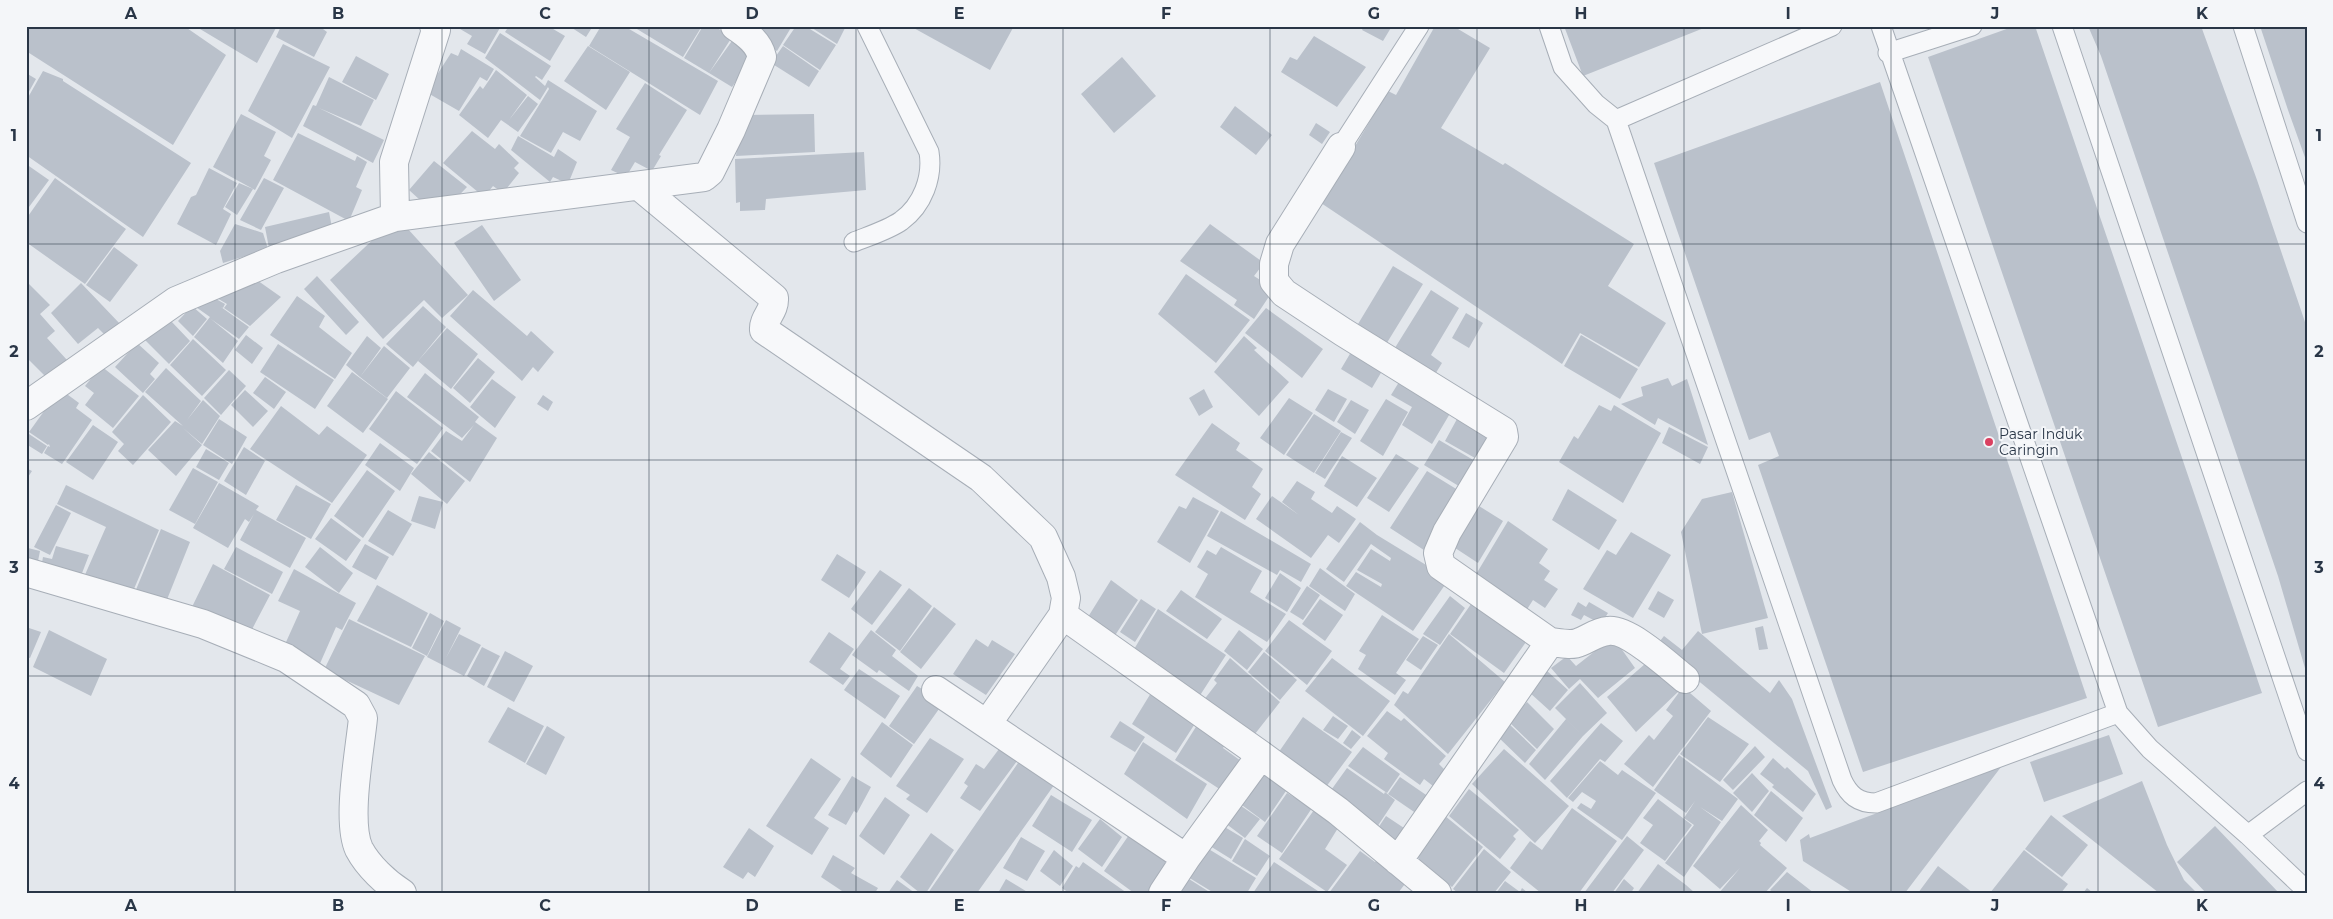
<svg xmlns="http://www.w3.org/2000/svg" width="2333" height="919" viewBox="0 0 2333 919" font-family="Montserrat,sans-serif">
<rect width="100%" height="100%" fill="#e3e7ec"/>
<path fill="#bac1cb" d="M26 26H184L226 55 173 145 26 51Z
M195 26H277L257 63Z
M281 26H319L327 32 314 57 276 37Z
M455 26H501L485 54 467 44 472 36Z
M509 26H548L565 36 550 61 505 32Z
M569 26H593L586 37Z
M601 26H624L718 81 700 115 589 46Z
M632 26H702L683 57Z
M703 26H714L732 37 709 73 684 58Z
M762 26H792L777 51 755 38Z
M796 26H805L836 45 820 70 783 45Z
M809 26H846L837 44Z
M910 26H1014L990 70Z
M1364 26H1392L1383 41 1362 30Z
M1435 26H1453L1490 48 1441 128 1503 165 1505 163 1634 244 1608 286 1666 323 1639 367 1580 333 1562 364 1321 203 1388 91 1396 95Z
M1564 26H1709L1583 76Z
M2015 26H2035L2262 693 2158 727 1928 57Z
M2088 26H2201L2257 180 2307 328V675L2278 576 2101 56Z
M2260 26H2307V163L2288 110Z
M500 33 551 66 542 80 536 76 535 77 545 86 548 80 597 111 580 141 563 132 551 153 520 136 549 89 548 87 540 100 485 58Z
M1314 36 1366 67 1337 107 1281 72 1290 57 1297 60Z
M734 38 755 54 732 87 709 73Z
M283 44 330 67 292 138 248 111Z
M588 46 630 72 606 110 564 81Z
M783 46 819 71 809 87 771 63Z
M461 49 494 69 487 81 480 77 459 111 426 92 451 53 458 56Z
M356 56 389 74 376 100 342 82Z
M1122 57 1156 96 1114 133 1081 94Z
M496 70 527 95 509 120 528 96 538 104 518 132 501 120 488 138 459 115 480 86 483 89Z
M43 71 63 79V81L191 163 143 237 26 155V101Z
M26 73 36 79 26 97Z
M329 77 374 100 361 126 319 108 384 140 373 163 303 126 313 105 316 106Z
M1880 82 2087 698 1863 772 1758 465 1779 456 1770 432 1749 440 1654 163Z
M645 83 687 110 659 155 661 156 652 171 635 162 626 177 611 170 630 137 616 129Z
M1235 106 1272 135 1256 155 1220 127Z
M241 114 276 132 264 156 271 160 255 190 213 167Z
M814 114 815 152 736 156 741 115Z
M1316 123 1330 132 1322 144 1309 135Z
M472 131 495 149 499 144 519 163 514 168 519 173 503 193 493 186 484 197 443 163Z
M298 133 355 161 357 156 367 162 356 187 362 190 349 221 273 180Z
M518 136 554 157 558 149 577 162 568 184 553 177 550 182 511 150Z
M864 152 866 190 766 199 765 210 740 211V202L736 203 735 159Z
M434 161 467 187 446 209 431 210 409 190Z
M26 164 49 180 26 211Z
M209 168 237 183 223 209 231 214 216 245 177 224 191 197 196 195Z
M55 178 126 229 85 284 26 242V219Z
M264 178 284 188 261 230 240 220Z
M239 183 253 189 237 215 225 207Z
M329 212 333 233 269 248 265 227Z
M397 217 468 295 442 318 424 300 383 339 330 280Z
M235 224 263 233 268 249 223 263 220 251Z
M1210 224 1264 263 1254 276 1274 289 1254 319 1234 305 1237 300 1180 261Z
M482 225 521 280 494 301 454 243Z
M114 247 138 265 110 302 86 285Z
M1393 266 1423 284 1385 346 1355 329Z
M1186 274 1250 320 1216 363 1158 314Z
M251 276 281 297 250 326 224 308 227 304 210 294Z
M317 276 359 322 346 335 304 289Z
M81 283 121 325 108 338 98 328 78 344 51 313Z
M29 284 50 305 40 314 55 331 47 338 67 360 45 376 26 357V287Z
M473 290 527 336 531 331 554 352 538 372 533 367 522 381 450 316Z
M1431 290 1459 308 1431 355 1442 363 1434 376 1393 351Z
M209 295 225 304 223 308 221 307 249 327 239 339 211 319 238 341 223 363 194 337 210 317 193 305Z
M297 296 325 316 319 327 352 353 335 379 270 335Z
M192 306 207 319 193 336 178 321Z
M423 306 446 327 413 367 386 344Z
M1266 308 1323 349 1302 378 1245 333Z
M1466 313 1483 323 1469 348 1452 338Z
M171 321 190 341 169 364 144 339Z
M447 328 478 354 451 389 418 361Z
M246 335 263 348 252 364 235 350Z
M1581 335 1638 369 1620 399 1564 366Z
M367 336 381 348 360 377 346 365Z
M1244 336 1257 348 1254 350 1289 382 1259 416 1214 372Z
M193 339 226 370 202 396 170 365Z
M137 343 159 363 150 374 155 379 143 393 115 367Z
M278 344 334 380 315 409 260 372Z
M384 346 410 368 387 398 360 377Z
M1354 347 1385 366 1372 388 1341 369Z
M478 358 495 372 470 403 453 388Z
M101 366 139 396 113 428 85 405 94 393 85 386Z
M166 368 201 401 187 420 203 400 220 416 202 444 183 428 202 445 176 476 148 450 175 421 183 426 145 392Z
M229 370 246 386 221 415 204 398Z
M352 372 388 399 363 433 327 406Z
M425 373 479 417 475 422 497 438 470 482 431 451 446 431 462 441 474 425 462 438 407 397Z
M1404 374 1455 405 1432 444 1402 425 1412 407 1391 395Z
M265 377 286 392 274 409 253 393Z
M1668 378 1672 386 1687 379 1708 445 1658 418 1655 425 1621 404 1643 396 1641 387Z
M492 379 516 397 495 428 470 407Z
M60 389 79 403 76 408 92 420 62 464 44 453 48 446 50 447 49 444 48 445 29 432Z
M1204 389 1213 407 1199 416 1189 398Z
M1328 389 1347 399 1334 422 1315 410Z
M245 390 268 411 253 427 231 405Z
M396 391 443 428 417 464 369 429Z
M143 395 171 422 133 465 118 451 124 444 112 432Z
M543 395 553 402 548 411 537 404Z
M1289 398 1313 413 1284 455 1260 438Z
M1386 399 1408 412 1383 456 1360 441Z
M1351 400 1369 410 1355 434 1337 422Z
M1599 405 1611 411 1614 405 1661 433 1623 503 1559 462 1574 436 1578 439Z
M281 406 319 435 327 426 367 455 332 503 250 449Z
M1463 408 1499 431 1482 462 1445 441Z
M1314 414 1341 431 1314 473 1286 455Z
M219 419 247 437 232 464 203 445Z
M1212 423 1240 443 1236 450 1263 469 1252 487 1261 494 1245 520 1175 475Z
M93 425 118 442 93 480 66 462Z
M1669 427 1708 447 1700 464 1662 443Z
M26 432 47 446 42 454 26 444Z
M1341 432 1352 438 1325 479 1315 473Z
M1439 440 1482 465 1467 491 1424 465Z
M380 443 414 468 400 491 365 465Z
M244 447 265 461 246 495 224 481Z
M206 449 229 463 219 480 196 467Z
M429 452 465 481 447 504 411 474Z
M1396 454 1419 468 1389 512 1367 498Z
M1342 456 1377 478 1357 507 1324 486Z
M26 468 32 471 26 480Z
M193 468 218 482 195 524 169 510Z
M367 470 395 491 363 538 334 516Z
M1427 471 1466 495 1430 554 1390 528Z
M1297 481 1315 492 1311 499 1332 513 1337 506 1356 519 1339 543 1328 535 1311 558 1256 519 1272 496 1299 515 1282 502Z
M219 483 259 506 256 510 306 538 290 568 240 540 254 514 249 522 245 519 228 548 193 528Z
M66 485 159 530 131 596 84 577 106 527 57 504Z
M296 485 331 504 311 539 276 520Z
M1568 489 1617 520 1599 550 1552 520Z
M1732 492 1768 618 1702 634 1681 532 1702 499Z
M419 496 443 502 435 529 411 521Z
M1193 497 1219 511 1190 563 1157 542 1179 506 1186 509Z
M1471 501 1503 521 1478 563 1446 542Z
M56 505 71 513 50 555 34 547Z
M388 510 412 524 393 556 368 541Z
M1221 511 1311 564 1301 582 1280 570 1277 575 1207 536Z
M331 518 361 540 346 561 315 539Z
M1508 521 1548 549 1539 563 1550 571 1544 580 1558 589 1545 608 1533 600 1522 617 1472 581Z
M1360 522 1377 535 1449 579 1413 631 1346 586 1356 572 1381 587 1382 584 1357 570 1371 549 1390 561 1391 558 1371 544 1344 582 1326 569Z
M161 529 190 542 164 607 133 597Z
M1631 532 1671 555 1633 618 1583 589 1607 550 1616 555Z
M365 544 389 557 376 580 352 567Z
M56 546 89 555 79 581 41 568 43 557 52 559Z
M236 547 283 572 272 594 224 569Z
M320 547 353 573 339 593 305 567Z
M1221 547 1262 571 1250 592 1286 614 1267 642 1195 597 1208 574 1197 567 1207 550 1216 555Z
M28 548 40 551 36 571 26 568Z
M837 554 866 572 849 598 821 580Z
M213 564 270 595 248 637 191 609Z
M1320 568 1355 594 1345 611 1309 586Z
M294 569 356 603 342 630 336 627 318 668 282 651 300 611 278 601Z
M880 570 902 585 872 625 851 609Z
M1280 573 1301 588 1287 612 1265 598Z
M1111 580 1138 600 1114 637 1088 617Z
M377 585 428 613 411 647 357 621Z
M1307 586 1320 595 1303 620 1290 612Z
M909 588 932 606 900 651 875 632Z
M1181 590 1222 619 1207 639 1166 611Z
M1658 591 1674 600 1664 618 1648 609Z
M1450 596 1465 608 1440 645 1423 634Z
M1476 597 1531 635 1504 673 1450 634Z
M1141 599 1156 609 1135 642 1120 632Z
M1320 599 1343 615 1325 641 1302 624Z
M1578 602 1586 607 1589 602 1608 613 1601 624 1584 615 1581 620 1571 615Z
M934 607 956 624 921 669 900 652Z
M1158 609 1226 655 1197 700 1158 666 1157 662 1154 668 1133 651Z
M430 613 444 621 427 656 412 648Z
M1382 615 1419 639 1396 673 1406 680 1395 695 1358 669 1366 655 1359 651Z
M349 619 425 656 399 705 324 670Z
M446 620 461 628 446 658 459 634 481 645 464 676 427 657Z
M1289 620 1332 651 1307 685 1265 651Z
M1763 626 1768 649 1759 650 1755 628Z
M26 627 41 632 30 658 26 657Z
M49 630 107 659 91 696 33 667Z
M871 630 896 650 892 656 918 676 909 691 879 670 877 673 852 655Z
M1239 630 1263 649 1247 670 1224 651Z
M1698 631 1770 693 1779 680 1792 699 1832 807 1826 810 1808 771 1656 646 1664 636 1682 650Z
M829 632 854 649 840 669 850 676 843 685 809 662Z
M1449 634 1505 682 1448 754 1394 705 1403 691 1408 694Z
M1423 636 1438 645 1421 670 1406 660Z
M1613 637 1635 668 1598 698 1580 679 1569 689 1551 668 1567 656 1576 666Z
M976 639 988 647 992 640 1015 654 986 695 953 674Z
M482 647 500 656 484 686 467 676Z
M505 651 533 666 514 702 487 687Z
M1264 652 1297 680 1280 700 1248 672Z
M1653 657 1680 690 1636 732 1607 697Z
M1230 658 1280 702 1251 739 1203 701 1217 683 1214 680Z
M1332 658 1390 701 1363 736 1305 691Z
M859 669 900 696 885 719 844 690Z
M1546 670 1568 690 1550 711 1529 692Z
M1580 683 1607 713 1583 736 1545 780 1529 764 1566 719 1579 732 1555 708Z
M917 686 944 702 914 744 889 726Z
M1683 687 1711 711 1653 787 1624 764 1649 735 1654 740 1673 716 1666 710Z
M1154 688 1196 722 1176 753 1132 724Z
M1527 702 1554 729 1537 749 1508 721Z
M508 707 544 726 525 763 488 742Z
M1387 711 1401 721 1404 718 1446 756 1439 764 1446 771 1433 786 1424 779 1420 785 1384 759 1388 753 1367 736Z
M1333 716 1348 726 1338 739 1323 730Z
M1303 717 1352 752 1323 791 1274 759Z
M1708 717 1749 744 1720 782 1680 754Z
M1120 721 1145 737 1135 752 1110 737Z
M882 722 913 745 891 778 860 754Z
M1199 722 1227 742 1223 748 1241 761 1221 790 1175 760Z
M1507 722 1536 750 1525 763 1496 735Z
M1601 723 1623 741 1605 762 1600 759 1567 798 1550 781Z
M547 726 565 737 546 775 526 764Z
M1352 730 1361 737 1351 749 1343 743Z
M2109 735 2123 774 2044 802 2030 762Z
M930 738 964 759 927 813 906 799 910 795 896 786Z
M1143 742 1207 784 1187 819 1124 774Z
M1755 746 1765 757 1733 790 1723 780Z
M1363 747 1400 774 1387 793 1348 766Z
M999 749 1017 761 980 811 960 798 968 786 964 783 976 764 984 769Z
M1504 749 1569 806 1535 843 1472 784Z
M1679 755 1738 799 1722 821 1700 807 1721 822 1684 877 1665 863 1694 825 1684 818 1695 801 1686 813 1654 790Z
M811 758 841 779 814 818 829 828 812 855 766 826Z
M1773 758 1785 769 1787 767 1816 794 1803 812 1772 787 1774 785 1760 774Z
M1020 760 1057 781 977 893H928Z
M1600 761 1618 775 1622 770 1656 793 1622 840 1577 808 1581 803 1591 809 1596 801 1582 792 1573 802 1568 798Z
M1262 764 1290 785 1265 822 1235 800Z
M2001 767 1905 893H1853L1803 861 1800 840 1809 834 1810 838Z
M1347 768 1384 794 1385 792 1395 800 1377 827 1329 793Z
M1752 773 1769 791 1752 812 1733 793Z
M852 776 871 787 857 813 854 811 846 825 828 815Z
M1400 777 1432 799 1420 816 1388 794Z
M2142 781 2167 845 2184 880 2197 893H2159L2062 816Z
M1469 789 1519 830 1513 836 1516 839 1500 859 1449 816Z
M1771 791 1803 818 1786 842 1754 815Z
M1302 792 1316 802 1282 853 1257 836 1287 793 1297 799Z
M1051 795 1092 820 1072 852 1032 826Z
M885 797 910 815 884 855 859 836Z
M1658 799 1692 825 1665 861 1640 843 1653 825 1643 818Z
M1234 801 1260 819 1245 838 1221 820Z
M1741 805 1768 830 1759 841 1761 843 1760 845 1787 868 1765 893H1719L1740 868 1720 889 1693 866Z
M1572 808 1617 841 1579 893H1541L1510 868 1530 841 1542 850Z
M1314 810 1338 828 1325 849 1347 865 1327 892 1279 859Z
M1439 811 1483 847 1452 887 1413 854Z
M2051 815 2088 845 2062 877 2025 849Z
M1386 816 1407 830 1399 842 1378 828Z
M1100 819 1122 837 1102 867 1078 849Z
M1223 826 1243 838 1231 859 1210 846Z
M2215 826 2279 893H2206L2177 862Z
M749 828 774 846 755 877 748 872 743 879 723 867Z
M931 833 954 850 926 893H920L900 877Z
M1129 835 1176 866 1159 893H1134L1104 871Z
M1627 836 1644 850 1612 893H1584Z
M1021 837 1045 851 1027 881 1003 868Z
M1245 839 1270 856 1257 876 1232 861Z
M1207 848 1256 878 1247 893H1214L1188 877Z
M1484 849 1511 872 1494 893H1458L1453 889Z
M1054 850 1073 866 1060 886 1040 871Z
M2024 850 2068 884 2061 893H1990Z
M1360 851 1375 862 1379 858 1408 880 1398 893H1329Z
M833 855 855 868 851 873 878 888 875 893H845L821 877Z
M1083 862 1127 893H1069L1062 888 1076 866 1079 868Z
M1274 862 1321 893H1253Z
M1658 864 1686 885 1695 893H1637Z
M1938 866 1973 893H1918Z
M1787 872 1814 893H1774L1770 890Z
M1006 879 1029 893H998Z
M1189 879 1211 893H1180Z
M1624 879 1634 888 1631 893H1614Z
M897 880 915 893H888Z
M1505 881 1520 892 1522 888 1528 893H1496Z
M2087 888 2093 893H2083Z"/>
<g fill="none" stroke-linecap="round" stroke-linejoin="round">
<defs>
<path id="lane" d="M1549 26 1563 67 1596 104 1616 120 1842 780C1849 795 1858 803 1876 803L2118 713
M1881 26 2118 713 2150 749 2248 835 2307 891
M2062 26 2307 751
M2243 26 2307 223
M1888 53 1972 26
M1616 120 1832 26
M1341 147 1419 26
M854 242C869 236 888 230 901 221 923 205 933 177 929 152L867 26
M2248 835 2307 791"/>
<path id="street" d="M1341 147 1280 244 1274 264V281L1284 293 1343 332 1503 431 1504 437 1447 532 1438 553 1441 566 1550 642 1398 861
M639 186 774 298C775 311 763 318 764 330L981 478 1043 537 1061 577 1066 598 1063 615 987 724
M395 217 394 162 436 30 434 26
M26 406 176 301 276 259 395 217 704 177 710 172 731 130 762 57C759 43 747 34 735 26
M26 572 203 624 286 658 356 705 363 718C360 750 346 821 359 849 368 866 386 883 402 893
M1063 615 1261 755
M1550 642C1559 643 1572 646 1580 642 1590 638 1597 632 1608 631 1628 628 1670 667 1685 679
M936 690 1186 858
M1163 893 1186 858 1261 755 1338 811 1437 893"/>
</defs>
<use href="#lane" stroke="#a7aeb7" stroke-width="21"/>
<use href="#street" stroke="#a7aeb7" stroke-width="30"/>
<use href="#lane" stroke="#f7f8fa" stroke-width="19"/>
<use href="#street" stroke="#f7f8fa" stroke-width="28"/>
</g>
<path fill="none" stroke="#293647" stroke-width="1" stroke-opacity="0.55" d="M235 26V893M442 26V893M649 26V893M856 26V893M1063 26V893M1270 26V893M1477 26V893M1684 26V893M1891 26V893M2098 26V893M26 244H2307M26 460H2307M26 676H2307"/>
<circle fill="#da4060" stroke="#f4f6f9" stroke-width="2" cx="1989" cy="442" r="5"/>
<g text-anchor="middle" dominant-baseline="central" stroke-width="4" stroke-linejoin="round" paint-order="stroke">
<g font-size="14" fill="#293647" stroke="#f4f6f9" text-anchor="start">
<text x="1999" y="434">Pasar Induk<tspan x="1999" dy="16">Caringin</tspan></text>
</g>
</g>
<rect width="2333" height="919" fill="none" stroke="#f4f6f9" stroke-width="55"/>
<rect x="28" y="28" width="2278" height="864" fill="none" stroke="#293647" stroke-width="2"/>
<g font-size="16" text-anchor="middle" font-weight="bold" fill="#293647">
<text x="131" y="19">A</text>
<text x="338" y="19">B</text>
<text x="545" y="19">C</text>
<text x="752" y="19">D</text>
<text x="959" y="19">E</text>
<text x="1166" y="19">F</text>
<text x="1374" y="19">G</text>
<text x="1581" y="19">H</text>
<text x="1788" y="19">I</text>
<text x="1995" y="19">J</text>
<text x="2202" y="19">K</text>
<text x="14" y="141">1</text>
<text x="2319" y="141">1</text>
<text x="14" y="357">2</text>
<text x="2319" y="357">2</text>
<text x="14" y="573">3</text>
<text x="2319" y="573">3</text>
<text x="14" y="789">4</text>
<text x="2319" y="789">4</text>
<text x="131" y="911">A</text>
<text x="338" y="911">B</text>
<text x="545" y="911">C</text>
<text x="752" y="911">D</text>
<text x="959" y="911">E</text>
<text x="1166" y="911">F</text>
<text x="1374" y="911">G</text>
<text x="1581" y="911">H</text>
<text x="1788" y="911">I</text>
<text x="1995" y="911">J</text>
<text x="2202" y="911">K</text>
</g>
</svg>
